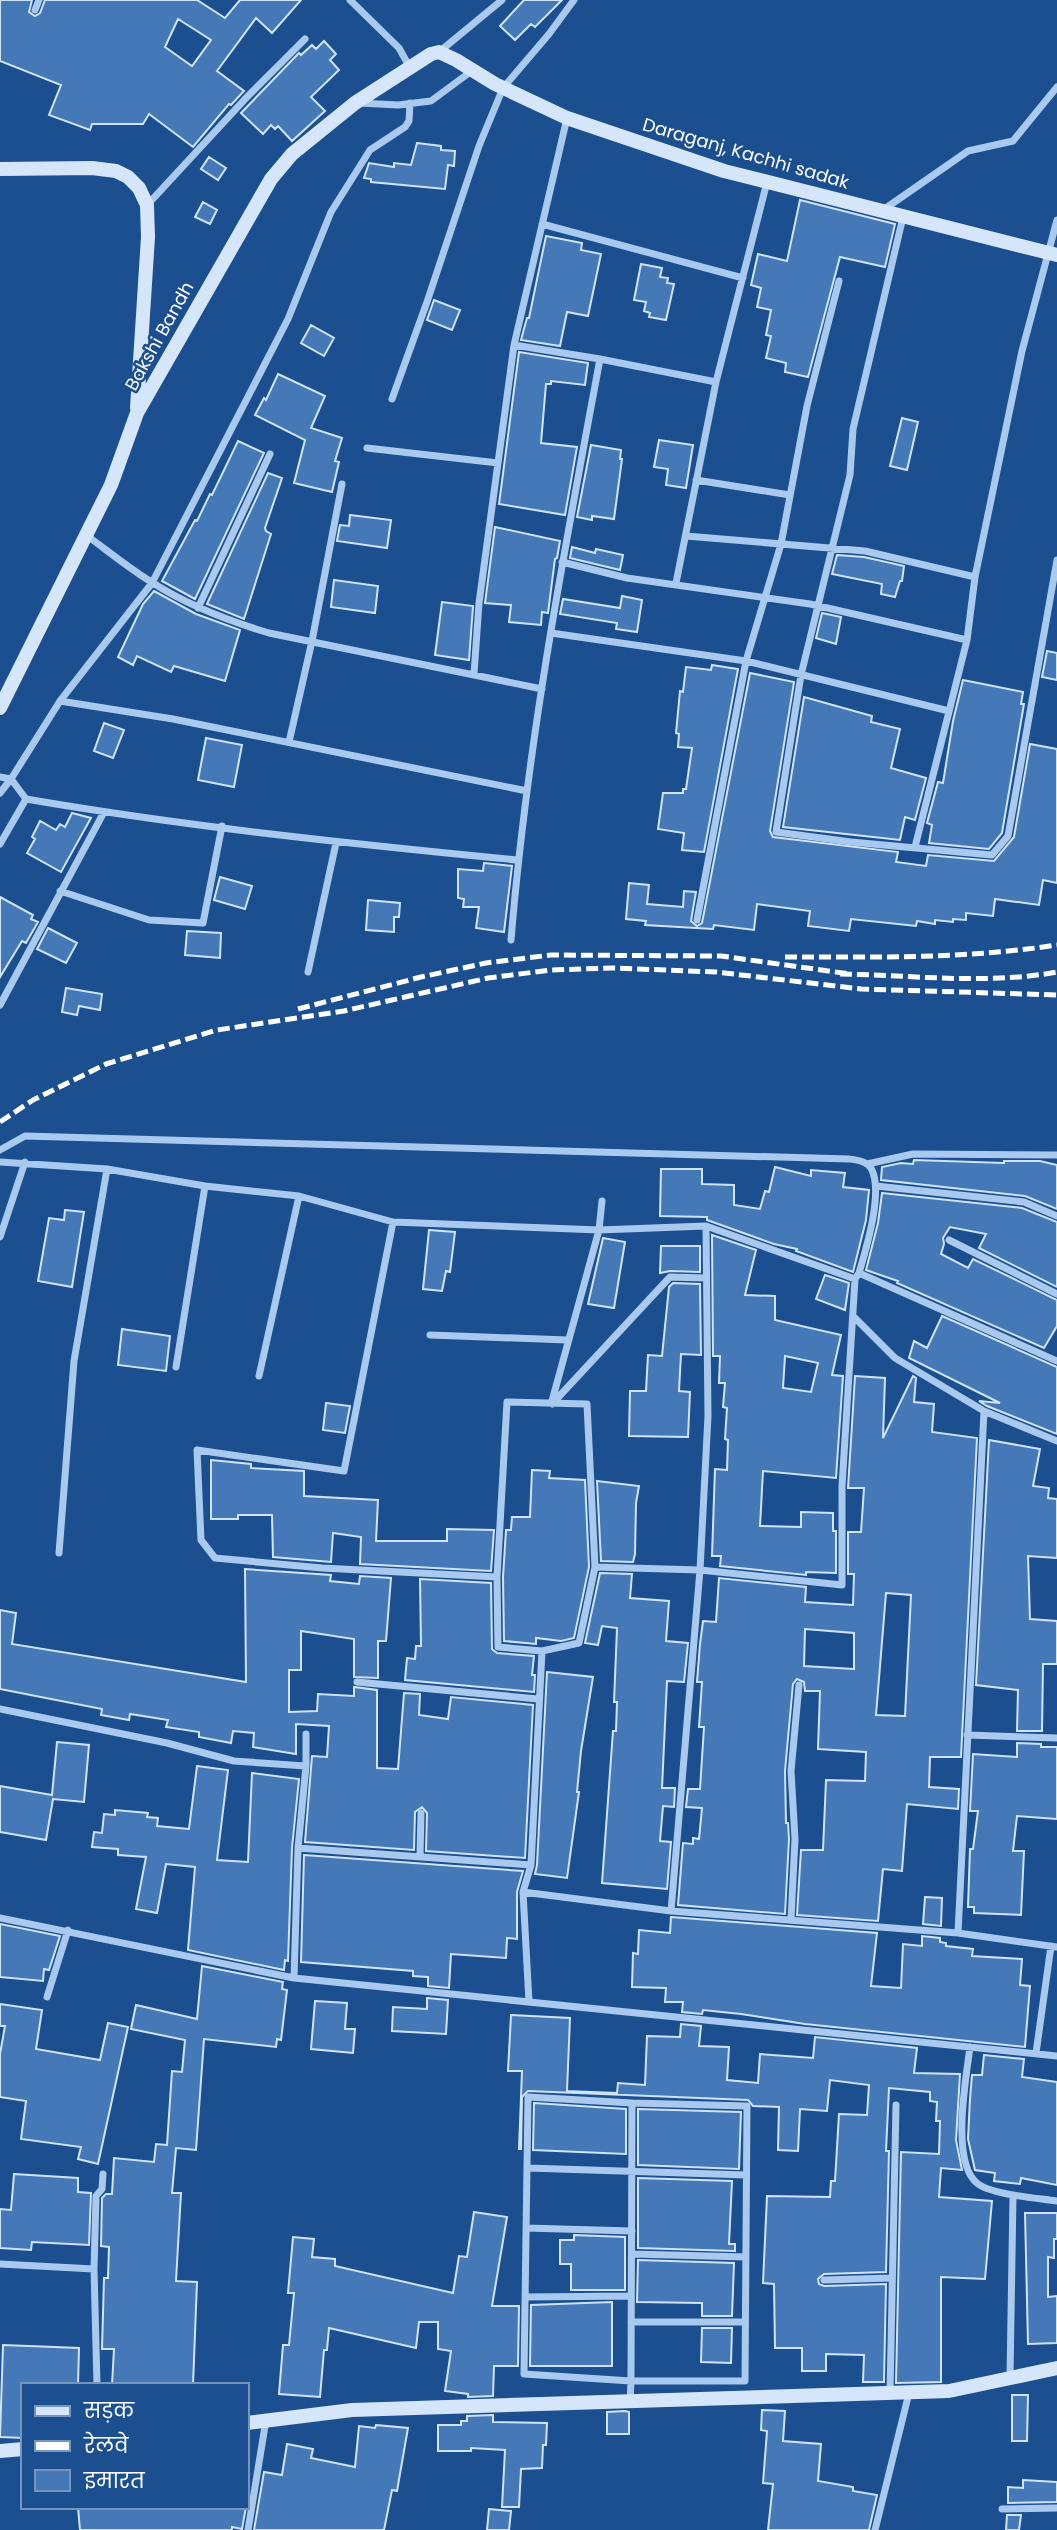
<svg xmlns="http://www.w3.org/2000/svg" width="1057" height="2530" viewBox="0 0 1057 2530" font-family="Poppins,'Noto Sans Devanagari',sans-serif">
<rect width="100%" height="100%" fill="#1b4f8f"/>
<path fill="#4478b7" stroke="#cfe3fa" stroke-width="2" fill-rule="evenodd" d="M0 0H32L29 12 35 16 40 13 45 0H197L225 18 240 0H301L272 33 256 18 217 71 244 91 231 105 229 104 193 147 149 114 143 124H92L90 130 49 115 61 85 0 61ZM178 19 211 40 192 66 165 47Z
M524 0H562L535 27 531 24 515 40 500 26Z
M324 41 336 54 330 60 339 70 311 97 325 111 292 141 278 126 275 129 271 125 263 134 241 113 299 53 301 55 312 45 316 49Z
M417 143 441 146V150L455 151 454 166 448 165 445 189 371 182V179L364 178 369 163 394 167V163L411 165Z
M209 157 226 168 218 180 201 169Z
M800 200 895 224 885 267 840 257 808 377 785 372 786 363 766 358 771 336 766 335 771 310 757 307 761 288 751 285 758 254 787 261Z
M203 202 217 210 210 224 195 217Z
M546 236 582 243 581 250 601 254 588 316 567 312 560 346 521 340 527 318H529Z
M641 264 662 268 660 277 668 278 667 283 674 284 666 320 649 317 650 313 644 311 646 302 634 300Z
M434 300 460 310 452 330 427 320Z
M311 325 334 338 324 356 301 343Z
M519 352 588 363 585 385 551 381V384H546L541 443 577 447 565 515 499 504Z
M278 374 325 396 311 428 342 438 335 461 339 462 332 492 294 483 305 440 255 415 264 398 266 400Z
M902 418 918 422 907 470 890 466Z
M659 440 693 445 686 488 666 485 668 469 654 467Z
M238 441 264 453 195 599 162 581 195 520 197 521 210 494 212 495Z
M591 445 621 450 620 459H622L614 519 592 516V520L577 517Z
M268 473 282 478 265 528 266 531 271 534 244 619 207 604Z
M350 515 391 520 387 548 337 541 340 525 349 526Z
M495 527 560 541 557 558 555 559 548 613 542 612 541 625 509 622 511 605 485 603Z
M572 547 595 553 596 549 623 555 620 570 570 558Z
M837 555 864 557 904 566 902 581H900L895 597 881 594 882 584 832 574Z
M334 580 378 586 375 613 331 607Z
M154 591 196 614 240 630 225 681 174 666 171 672 137 656 133 665 118 657 143 604Z
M622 596 642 600 637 632 616 629 617 623 560 614 563 599 620 608Z
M442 602 473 606 469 660 435 655Z
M822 613 841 617 836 644 816 638Z
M1047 651 1057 653V680L1042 677Z
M712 665 738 669 704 852 682 850 684 833 658 829 663 793H683V789H686L692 748 678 747 679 734 676 733 680 691 683 692 686 667 711 670Z
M750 673 794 682 770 831 773 837 898 852 896 862 926 866 928 855 994 861 1014 837 1030 744 1057 749V883L1043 880 1039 905 995 899 993 916 966 913V920L953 919V922L935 920V924L917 921 916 926 851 919 849 931 808 926 810 911 757 904 754 930 714 925 713 929 645 925 646 921 626 919 629 883 649 885 647 904 683 907 684 891 696 892 691 921 697 926 702 923Z
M963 680 1023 692 1021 704H1024L1002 833 989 849 929 843 932 825 927 823 938 782 943 783 953 721Z
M804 697 872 716 871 722 900 729 891 768 926 778 915 820 905 817 900 840 783 827Z
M104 723 124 730 113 758 94 751Z
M206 738 242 745 234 787 198 780Z
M72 813 91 818 61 872 27 853 35 839 32 837 40 821 56 830 60 824 65 827Z
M484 863 512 866 504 932 476 928 479 907H463L464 899 458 898V869L483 871Z
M220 877 252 886 245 909 214 900Z
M0 897 33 915 31 919 38 922 26 943 22 941 0 977Z
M368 900 400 903 399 917H394V932L366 930Z
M48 928 77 943 66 963 37 949Z
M187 931 221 933 220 958 185 955Z
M66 988 102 994 100 1010 79 1006 77 1015 62 1012Z
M914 1160 1004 1163V1161H1040L1057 1165V1209L1025 1196 881 1180 882 1167 901 1163 913 1164Z
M775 1167 811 1176V1170L845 1173 843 1187 869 1190 866 1220 853 1272 796 1251 797 1249 774 1244 707 1220V1217L660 1216 661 1169H702V1184L734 1185V1205L760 1209 765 1191 769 1192Z
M882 1193 1022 1208 1057 1222V1287L979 1248 986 1234 950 1227 943 1238 944 1244 941 1254 968 1268 973 1259 1057 1300V1326L1044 1348 897 1283 898 1281 866 1270 878 1223Z
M65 1210 84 1212 72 1287 38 1281 49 1218 64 1220Z
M429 1230 455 1232 450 1272 446 1271 442 1291 423 1289Z
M712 1235 756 1250 745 1295 775 1296V1320L841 1335 832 1375 843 1376 836 1478 763 1471 760 1526 801 1527V1512L833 1513V1531H836V1573L806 1572V1575L720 1566 721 1556H712L715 1469 727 1470 728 1440 725 1439 727 1408 723 1407 725 1383H719L720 1356H713ZM785 1356 818 1363 811 1392 783 1388Z
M603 1238 625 1242 614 1308 588 1304Z
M661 1246H700V1272L670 1271 660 1273Z
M825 1275 849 1283 845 1310 816 1299Z
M673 1283 700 1284 701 1355 681 1354 679 1391 690 1392 688 1437 629 1436 630 1391H646L648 1355 662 1356 669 1287Z
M942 1316 1057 1367V1434L987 1406 979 1401 1000 1403 909 1358 914 1341 927 1348Z
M122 1329 170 1336 166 1371 118 1365Z
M855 1376 885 1378 883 1438 913 1376 916 1378 914 1402 934 1404 932 1432 977 1438 961 1757H930L929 1787 959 1789 958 1809 907 1804 902 1871 883 1869 878 1921 797 1915 801 1850H823L826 1780 865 1781 866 1752 818 1749 820 1691H805L804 1682 797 1679 793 1684 785 1771 786 1823H788L789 1839 785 1914 678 1905 683 1843 693 1844V1838L699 1839 702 1808 686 1807 688 1789H700L704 1727H699L702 1682H697L700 1644 703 1621 716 1622 719 1578 806 1587 805 1602 853 1605 854 1574H848V1532H861L864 1488H848ZM886 1593 911 1595 905 1716 876 1715ZM805 1629 854 1633V1669L804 1666Z
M326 1403 350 1406 345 1433 323 1430Z
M989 1440 1040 1449 1033 1486 1049 1488 1048 1498 1057 1499V1558L1028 1556 1030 1619 1057 1621V1664H1043L1042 1731H1017L1018 1690 976 1685Z
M211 1460 251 1464V1468L304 1471V1496L378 1500 376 1541H447V1529L494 1530 491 1571 360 1564 361 1537 333 1533 331 1562 273 1557 272 1515H238V1519H211Z
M532 1470 550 1471 549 1478 585 1480 589 1567 574 1638 561 1641 536 1638V1644L504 1641 503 1577 506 1530H511L512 1517H530Z
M597 1481 639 1486 636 1503 635 1554 633 1562 601 1561Z
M245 1569 331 1575 330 1581 359 1584 360 1576 391 1578 386 1641H378V1678L354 1677V1639L301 1631V1670H289V1712L317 1711 318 1694 354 1696V1687L377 1690V1768L398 1769 404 1693 420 1694 419 1715 448 1719 451 1697 533 1705 525 1858 426 1851 427 1813 422 1807 415 1812 414 1850 305 1842 312 1756 327 1757 329 1726 296 1724V1754L253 1747 254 1733 233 1731 231 1743 199 1737V1732L166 1727 168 1720 130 1714 129 1720 101 1715 102 1709 0 1689V1610L16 1613 12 1644 246 1682Z
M600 1573 632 1574 630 1598 669 1601 666 1641 688 1643 684 1682 667 1681 662 1788H675L674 1807 663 1806 660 1841 671 1842 667 1889 602 1883 613 1731H616L617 1702H614L617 1628 602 1626 598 1645 585 1643Z
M420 1579 491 1583 492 1649 497 1653 534 1656 532 1675H535L534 1692 405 1680 407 1658 415 1659 416 1646H421Z
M547 1672 593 1677 581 1751 577 1792H579L567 1878 535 1874 537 1865Z
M57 1742 89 1745 84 1802 53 1799 46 1840 0 1832V1786L52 1795Z
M1017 1743 1041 1744V1747H1057V1819L1017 1816 1013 1851H1024L1021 1915 974 1913V1907H968L970 1849H973L978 1811H970L973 1754 1017 1757Z
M197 1766 228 1770 217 1860 248 1862 252 1773 299 1779 292 1848 288 1961 285 1960 284 1970 188 1950 195 1867 166 1864 157 1913 136 1909 146 1857 118 1855V1849L92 1847 94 1832 102 1833 104 1814 115 1815V1810L148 1813 147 1817 158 1818 157 1826 189 1829Z
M304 1855 523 1871 517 1892V1939L507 1938 506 1958 451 1954 449 1988 428 1986V1977L413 1976V1971L301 1962Z
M925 1897 942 1898 941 1926 923 1924Z
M671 1917 877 1933 871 1986 901 1988 903 1944 922 1946V1936L940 1938V1942L946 1943V1946L973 1949 972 1956 1022 1959 1020 1985 1030 1986 1025 2047 805 2024 741 2014 703 2010 702 2014 682 2012 683 2002H665L666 1988 632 1987 633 1953 638 1954 639 1930 670 1933Z
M0 1924 60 1936 49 1970 44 1969 43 1981 0 1977Z
M202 1966 283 1982 282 1989 287 1990 281 2040 277 2039 276 2047 204 2039 196 2150 176 2148 172 2193H181L176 2281 197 2282 193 2385H112L114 2349H102L104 2278H108L109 2247 101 2246 102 2198 106 2194H112L114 2158 154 2162 156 2144 167 2145 172 2071 182 2072 185 2040 131 2029 136 2005 197 2019Z
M427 1998 448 2000 446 2034 392 2031 393 2007 427 2009Z
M315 2001 347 2003 345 2029H355L353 2053 311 2049Z
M0 2004 42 2010 36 2049 100 2060 108 2023 128 2027 98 2164 78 2159 81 2147 21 2139 26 2101 0 2097V2054L5 2026H0Z
M511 2015 570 2018 567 2091 617 2093 618 2083 645 2085 647 2036 680 2037 681 2024 701 2026 699 2046 729 2047 727 2080 758 2083 760 2054 813 2058 815 2037 917 2048 914 2073 960 2074 956 2140 962 2170 941 2168 939 2197 992 2201 985 2279 941 2277V2382L896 2383 901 2152 939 2154 940 2121H936L937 2102 930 2101V2092L889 2088 886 2151H889L886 2272 824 2274 818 2279 819 2284 824 2286 886 2284 884 2382H863L864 2355 826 2354V2371H802V2348H775L774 2284 763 2283 767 2196 830 2197 831 2181H835L839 2114 867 2115 869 2085 830 2080 827 2111 800 2109 798 2151 778 2150 779 2107 753 2106 748 2100 528 2091 522 2097 521 2149H519L522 2071H508Z
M984 2055 1024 2059 1022 2077 1057 2082V2185L1021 2178 1020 2184 994 2181 995 2173 975 2170 968 2139 970 2099 972 2075H982Z
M534 2103 626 2109V2154L533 2150Z
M638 2109 741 2112 739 2169 638 2165Z
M14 2174 78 2178V2192L91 2193 89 2245 32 2242 31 2250 0 2248V2209L11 2210Z
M638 2178 732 2181 729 2244H735V2251L638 2248Z
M474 2212 507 2217 492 2306H519L518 2366H494L493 2396 468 2397V2394L445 2391 451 2351 438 2349V2322H419L416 2348 329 2328 327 2350H324L320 2397 279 2394 283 2345H289L294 2293H288L293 2237 314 2239 312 2257 335 2259V2266L453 2293 459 2256 467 2257Z
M1025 2213H1057V2239H1054V2258L1048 2257V2297L1057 2296V2343L1028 2344Z
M574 2235 625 2237V2290H571V2264H560V2240H574Z
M638 2260 734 2263 732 2316H702V2303L637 2302Z
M612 2302V2366H530L531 2305Z
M702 2328H732L731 2363 701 2362Z
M3 2345 79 2348 78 2385H23V2438L0 2437Z
M1012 2395H1028L1027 2441H1012Z
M762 2410 785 2411 783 2441 821 2444 818 2481 853 2487V2491L877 2495 869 2530H768L773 2484 763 2483 767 2431 761 2430Z
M625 2411 629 2412V2434H607V2412Z
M493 2415V2422L547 2423 546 2445H543L542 2468 521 2469 519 2507H502L505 2450 471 2448V2451H438V2425H461V2421H467V2416Z
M376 2425 408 2428 397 2491 392 2490 384 2530H254L264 2472 282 2475 287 2444 313 2449 311 2458 355 2467 359 2426 375 2428Z
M1023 2480 1057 2482V2502L1008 2503V2487L1023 2488Z
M78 2507H246L242 2529 232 2527V2530H80Z
M489 2509 511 2511 509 2530H487Z
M1007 2515H1021L1019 2530H1006Z"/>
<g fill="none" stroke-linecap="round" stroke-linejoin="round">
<path stroke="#a9c9ee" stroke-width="7" d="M350 0 399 48 409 66
M35 10 39 0
M439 52 502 0
M359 103 398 105 431 101 473 70
M148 204 245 99 305 39
M883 210 968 151 1013 141 1057 87
M903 217 853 429 850 475 801 675 776 832 851 842 992 855 1008 836 1057 560
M542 224 743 278
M514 345 600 359
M392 399 427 302 479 146 503 88 549 34 574 0
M367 448 498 463
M696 480 790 495
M86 535C108 551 130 569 153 583 189 606 229 621 269 633L542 689
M686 536 865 551 975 577
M562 562 627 578 810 604 967 640
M676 583 716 382 767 182
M198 608 270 454
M551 633 746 661 949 711
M474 674 479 603 514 345 567 118
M60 701 173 719 527 791
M289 742 312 641 342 484
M0 777 11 779 26 799C189 827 353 844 517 860
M0 793 11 779 60 701 152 583 288 319 331 212 370 150 405 127 409 121 410 103
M0 844 26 799
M915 847 967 640 975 577 1022 351 1057 220
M60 891 149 920 203 923 222 826
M697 920 746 661 781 544 807 406 839 281
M511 940C527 745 564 552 600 359L716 382
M308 972 336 843
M0 1005 104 812
M0 1150 25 1136 849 1159C857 1160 868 1161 872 1170 883 1194 866 1249 859 1273L855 1279 842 1486V1585L700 1570 595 1567
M0 1162 107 1169 205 1186 299 1196 393 1222 599 1230 706 1226 855 1279
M867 1164 913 1154 1057 1155
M876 1186 1024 1202 1057 1216
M393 1222 344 1471 197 1450 201 1540 215 1558 322 1568 497 1577
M0 1237 25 1162
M949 1240 1057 1294
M859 1273 1057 1361
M853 1316 895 1358 984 1411 1057 1441
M430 1335 567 1340
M176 1367 205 1186
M259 1376 299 1196
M552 1401 599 1230 602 1201
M507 1402 587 1404 595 1567 579 1643 542 1651 498 1647 497 1577Z
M552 1404 670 1277 706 1278
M59 1553 74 1361 107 1169
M357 1682 538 1699
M0 1709 167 1743 234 1761 306 1766
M967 1735 1057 1738
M298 1848 531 1865
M420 1856 421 1813
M523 1892 671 1911 958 1933 1057 1947
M671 1911 700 1570 708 1416 706 1226
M0 1918 294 1978 1057 2056
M791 1919 795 1839 791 1771 799 1685
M958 1933 984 1411
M294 1978 298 1848 306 1766V1734
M47 1997 68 1930
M529 2002 523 1892 531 1865 542 1651
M970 2047C966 2079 950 2163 978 2184 993 2195 1038 2198 1057 2201
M1036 2053 1051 1946
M527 2168 746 2175
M526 2228 632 2231
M632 2254 746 2257
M0 2264 94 2269
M824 2280 892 2278
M525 2297 631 2296
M631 2322H745
M1010 2377 1013 2195
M97 2385 94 2269 96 2196 102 2189 103 2174
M890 2392 896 2105
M630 2401 631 2381 632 2103 747 2106 745 2381H631L524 2374 528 2097 632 2103
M1002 2509 1057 2508
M248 2530 266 2420
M875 2530 909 2393"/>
<path stroke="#d6e6fa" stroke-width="14" d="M0 169 92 168 116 171 128 177 139 188 147 205 148 237 137 408
M0 708 111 485 137 413 271 179 292 154 355 103 431 54 439 52 456 60 495 84 567 118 724 171 1057 255
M247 2423 352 2410 949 2391 1057 2368
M0 2451 23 2449"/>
<path stroke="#fff" stroke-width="5" stroke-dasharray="12 5" stroke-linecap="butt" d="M785 957C876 957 966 959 1057 945
M840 974C912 975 986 985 1057 972
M298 1009 421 977 486 963 551 955 721 956 850 974
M0 1122 33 1100 106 1064 217 1030 344 1011 488 978 551 970 612 968 716 972 861 989 1057 995"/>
</g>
<g text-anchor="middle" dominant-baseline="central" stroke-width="5" stroke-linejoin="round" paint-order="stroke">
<g font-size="18" fill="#fff" stroke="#1b4f8f">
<text transform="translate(746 153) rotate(16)">Daraganj, Kachhi sadak</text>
<text transform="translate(159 336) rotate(-61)">Bakshi Bandh</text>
</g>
</g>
<rect x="21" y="2383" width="228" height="126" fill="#1b4f8f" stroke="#7695bc" stroke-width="2"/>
<rect x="35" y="2406" width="35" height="10" fill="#d6e6fa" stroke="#7695bc" stroke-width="2"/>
<text x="84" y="2418" font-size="21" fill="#ffffff">सड़क</text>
<rect x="35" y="2441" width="35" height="10" fill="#ffffff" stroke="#7695bc" stroke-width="2"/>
<text x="84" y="2453" font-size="21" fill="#ffffff">रेलवे</text>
<rect x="35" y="2470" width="35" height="21" fill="#4478b7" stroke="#7695bc" stroke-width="2"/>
<text x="84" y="2488" font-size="21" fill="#ffffff">इमारत</text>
</svg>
